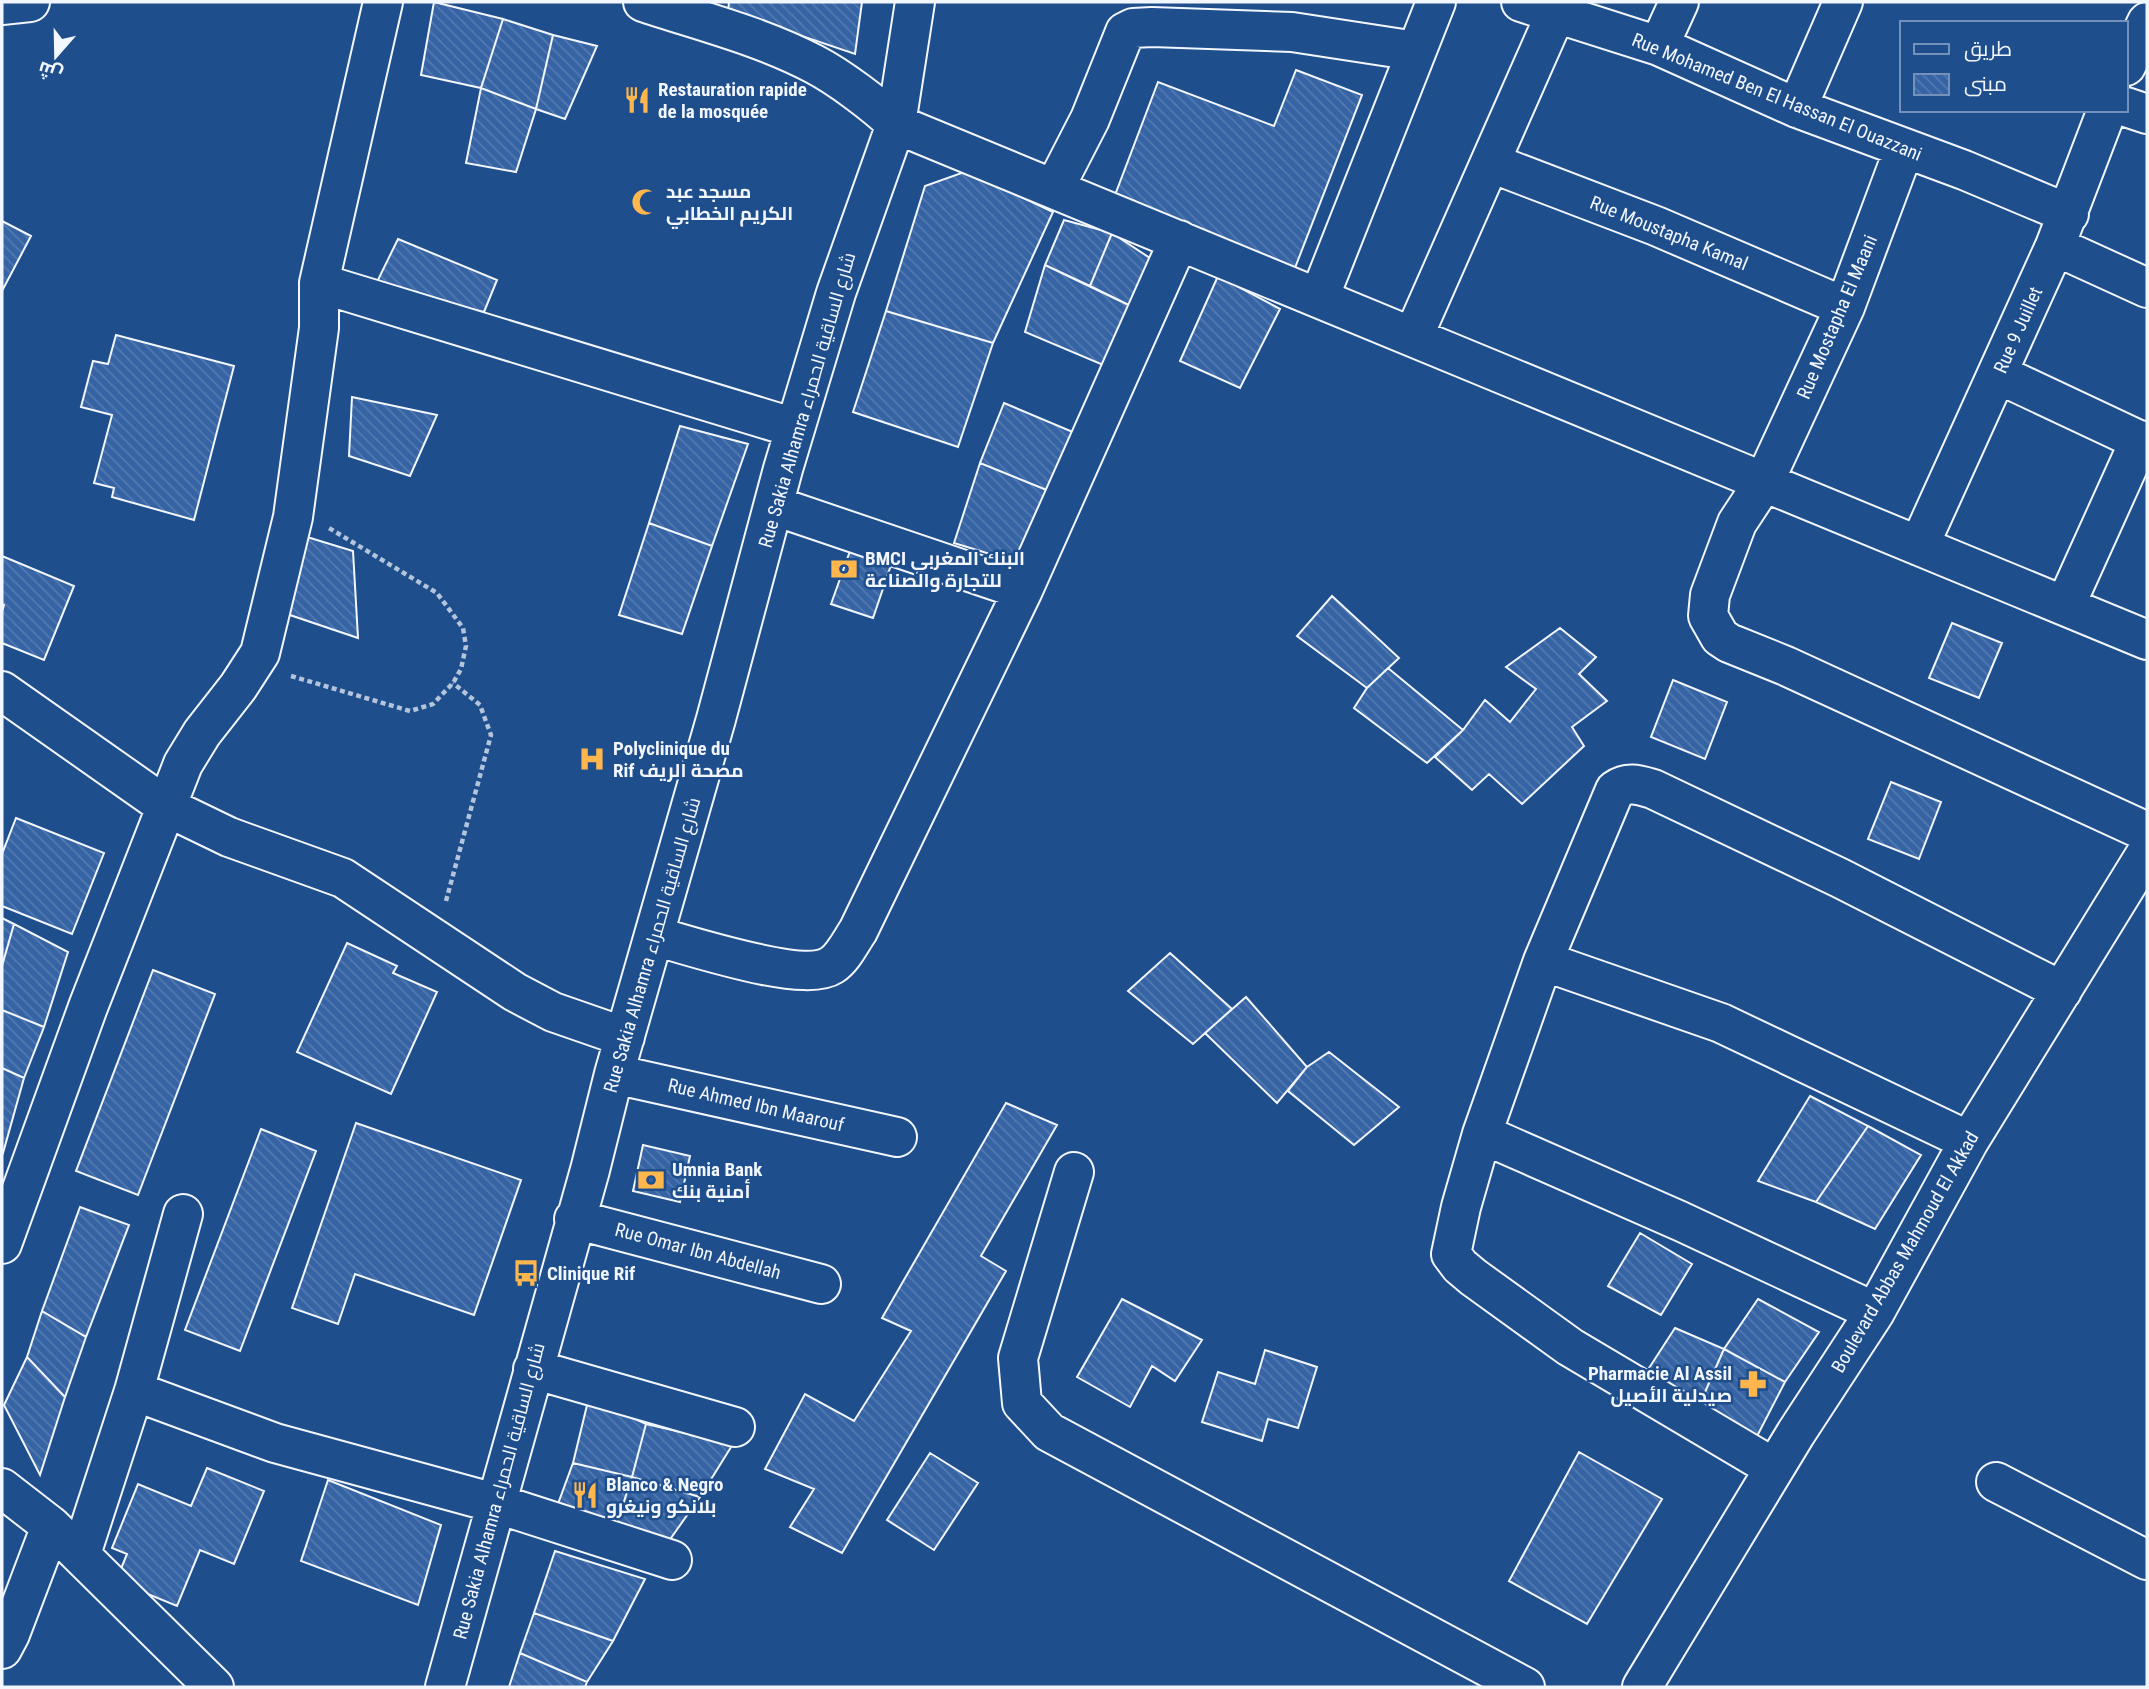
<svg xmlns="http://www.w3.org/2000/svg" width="2149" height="1689" viewBox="0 0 2149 1689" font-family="'Roboto Condensed',Cairo,sans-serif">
<defs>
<pattern id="building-back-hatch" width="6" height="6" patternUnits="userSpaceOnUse" patternTransform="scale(1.75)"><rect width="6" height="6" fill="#3563a3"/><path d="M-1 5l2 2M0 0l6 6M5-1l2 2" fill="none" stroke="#537ab1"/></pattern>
</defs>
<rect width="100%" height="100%" fill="#1f4e8c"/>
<path fill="url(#building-back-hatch)" stroke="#f2f6ff" stroke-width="2" d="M434 2 503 19 481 88 421 75Z
M729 2H862L855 54 728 11Z
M503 19 553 35 536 109 481 88Z
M553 35 597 46 565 119 536 109Z
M1296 70 1362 95 1293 273 1112 203 1158 82 1274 126Z
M481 88 536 109 516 172 466 163Z
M967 171 1053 212 993 343 886 311 925 186Z
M1064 220 1112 233 1090 286 1045 265Z
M2 221 31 236 2 291Z
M1112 233 1162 266 1139 310 1090 286Z
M398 239 497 280 484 312 375 286Z
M1045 265 1139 310 1115 370 1025 332Z
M1218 276 1280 309 1240 388 1180 361Z
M886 311 993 343 958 447 853 412Z
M116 335 234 366 194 520 112 497 114 488 94 483 112 415 81 407 93 361 108 364Z
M352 397 437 415 410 476 349 456Z
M1004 403 1080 435 1054 493 980 463Z
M680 426 748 444 712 546 649 523Z
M980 463 1054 493 1023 564 954 543Z
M649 523 712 546 682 634 619 615Z
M307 537 353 551 358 638 284 613Z
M850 551 891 565 873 618 831 604Z
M2 556 74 586 44 660 2 643V612L4 605 2 604Z
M1332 596 1399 658 1367 688 1297 636Z
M1952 623 2002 643 1979 698 1929 678Z
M1560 628 1596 657 1579 674 1607 701 1572 727 1584 746 1522 804 1489 774 1472 790 1435 757 1463 730 1485 700 1510 722 1536 689 1506 667Z
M1388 668 1463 730 1427 763 1354 708 1367 688Z
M1673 680 1727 702 1705 759 1651 737Z
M1891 782 1941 802 1919 859 1868 839Z
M16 818 104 853 72 934 2 906V854Z
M2 918 14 924 2 966Z
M14 924 68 952 44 1027 2 1010V966Z
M347 943 397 966 393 973 437 992 391 1094 297 1052Z
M1170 953 1232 1009 1193 1044 1128 991Z
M153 970 215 994 138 1195 76 1171Z
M1246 997 1307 1067 1277 1103 1205 1033Z
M2 1010 44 1027 24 1078 2 1068Z
M1329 1052 1399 1107 1354 1145 1288 1091 1307 1067Z
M2 1068 24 1078 3 1153 2 1152Z
M1810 1096 1868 1126 1816 1202 1758 1181Z
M1006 1103 1057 1125 981 1256 1006 1271 842 1553 790 1527 814 1489 765 1469 805 1394 854 1421 911 1331 882 1318Z
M356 1123 521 1180 474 1315 355 1274 338 1324 292 1308Z
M1868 1126 1921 1155 1875 1229 1816 1202Z
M261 1129 316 1151 240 1351 185 1330Z
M643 1145 690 1156 680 1202 633 1191Z
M80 1207 129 1225 86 1337 42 1311Z
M1640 1233 1692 1264 1661 1315 1608 1286Z
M1122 1299 1202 1340 1175 1381 1152 1366 1130 1407 1077 1377Z
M1758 1299 1819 1332 1785 1382 1724 1349Z
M42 1311 86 1337 65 1397 27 1357Z
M1675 1328 1724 1349 1698 1408 1640 1382Z
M1724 1349 1785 1382 1753 1444 1698 1408Z
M1265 1350 1317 1367 1298 1428 1268 1419 1262 1441 1202 1422 1218 1372 1255 1384Z
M27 1357 65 1397 40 1475 4 1405Z
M589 1397 646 1424 632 1477 573 1463Z
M646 1424 733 1444 700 1497 632 1477Z
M1579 1452 1662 1499 1587 1624 1509 1581Z
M930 1453 978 1483 934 1550 887 1520Z
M573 1463 632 1477 616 1526 555 1512Z
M207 1468 264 1491 234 1564 200 1550 177 1606 116 1581 127 1554 112 1548 138 1484 191 1506Z
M632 1477 700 1497 666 1545 616 1526Z
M328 1480 441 1525 418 1605 301 1561Z
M555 1551 645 1579 613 1641 534 1613Z
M534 1613 613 1641 587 1682 520 1653Z
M520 1653 587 1682 585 1687H509Z"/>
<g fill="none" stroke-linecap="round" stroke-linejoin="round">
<defs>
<path id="minor" d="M643 2C700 21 761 36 814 64 839 77 875 104 896 124L2147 640
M1521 2 1659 46 1797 108 1964 170 2069 214
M2 5 30 2
M1659 46 1679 2
M2126 66 2147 22
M2126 107 2147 114
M1797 108 1843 2
M1904 149 1845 307 1764 482 1737 523 1710 595 1708 616 1720 637 1729 643 1786 666 2147 832
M1491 163 1656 226 1845 307
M1054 189 1090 119 1125 32 1133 28 1152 27 1292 32 1416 51
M2055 246 2147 288
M319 283 795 428
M1319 298 1436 2
M1413 337 1556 13
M1998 374 2147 444
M775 506 1023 590
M1919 546 2055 246 2107 110
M2065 606 2140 440
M2 691 167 807 229 837 343 878 515 992 553 1012 625 1037
M654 936C689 945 803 984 832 965 843 958 851 941 858 931L1023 590 1179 240
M1543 961 1721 1023 1969 1141
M614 1074 897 1137
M1482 1134 1680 1221 1875 1312
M1074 1172 1018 1358 1022 1403 1049 1432 1525 1687
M574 1219 821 1284
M2 1244 88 1007 183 764 202 733 238 687 260 653 293 517 319 328V283L383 2
M533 1369 735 1427
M134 1391 275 1443 495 1503 672 1560
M1774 1468 1570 1347 1473 1277 1460 1266 1451 1254 1461 1207 1482 1134 1543 961 1615 790C1628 781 1639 785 1653 789L1840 878 2062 991
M1996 1482 2147 1560
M2 1488 51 1526 214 1687
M81 1554 134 1391 183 1214
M2 1649 10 1634 51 1526
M445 1687 590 1170 614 1074 716 719 783 469 836 293 896 124 915 2
M1642 1687 1796 1433 1875 1312 1969 1141 2147 852"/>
</defs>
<use href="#minor" stroke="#f2f6ff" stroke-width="42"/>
<path stroke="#b3c4dc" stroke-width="4.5" stroke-dasharray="5 3.5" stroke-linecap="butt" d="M291 676 410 711 433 704 453 683 461 669 466 646 463 628 437 593 329 528
M446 901 491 735 480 705 453 683"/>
<use href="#minor" stroke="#1f4e8c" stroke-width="38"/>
</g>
<defs>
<symbol id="restaurant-bare" viewBox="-9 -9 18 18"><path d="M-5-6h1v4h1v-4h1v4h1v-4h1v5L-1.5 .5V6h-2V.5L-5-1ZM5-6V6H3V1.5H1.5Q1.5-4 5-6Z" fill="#ffb74d" stroke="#1f4e8c" stroke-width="2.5" paint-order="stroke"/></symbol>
<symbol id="mosque-bare" viewBox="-9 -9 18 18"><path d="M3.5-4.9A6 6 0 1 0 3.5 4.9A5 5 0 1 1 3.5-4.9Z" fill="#ffb74d" stroke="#1f4e8c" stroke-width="2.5" paint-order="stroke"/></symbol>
<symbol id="bank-bare" viewBox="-9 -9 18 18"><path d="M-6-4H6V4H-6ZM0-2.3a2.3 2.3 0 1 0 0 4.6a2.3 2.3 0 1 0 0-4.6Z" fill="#ffb74d" stroke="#1f4e8c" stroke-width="2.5" paint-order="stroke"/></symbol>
<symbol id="hospital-bare" viewBox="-9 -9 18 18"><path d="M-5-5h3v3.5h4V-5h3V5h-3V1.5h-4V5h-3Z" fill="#ffb74d" stroke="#1f4e8c" stroke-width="2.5" paint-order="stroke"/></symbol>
<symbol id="bus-bare" viewBox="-9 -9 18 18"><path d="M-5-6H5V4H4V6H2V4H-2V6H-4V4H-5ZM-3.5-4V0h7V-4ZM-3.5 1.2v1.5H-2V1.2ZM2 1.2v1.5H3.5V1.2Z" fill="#ffb74d" stroke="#1f4e8c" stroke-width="2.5" paint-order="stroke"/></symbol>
<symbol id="pharmacy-bare" viewBox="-9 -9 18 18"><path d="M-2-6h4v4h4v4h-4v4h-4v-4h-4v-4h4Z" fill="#ffb74d" stroke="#1f4e8c" stroke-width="2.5" paint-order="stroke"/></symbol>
</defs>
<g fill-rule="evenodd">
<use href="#restaurant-bare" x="618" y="81" width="38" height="38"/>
<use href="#mosque-bare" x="626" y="183" width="38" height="38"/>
<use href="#bank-bare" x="825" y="550" width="38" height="38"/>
<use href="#hospital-bare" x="573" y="740" width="38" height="38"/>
<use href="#bank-bare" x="632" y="1161" width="38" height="38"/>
<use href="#bus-bare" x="507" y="1254" width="38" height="38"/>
<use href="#pharmacy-bare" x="1734" y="1365" width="38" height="38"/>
<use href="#restaurant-bare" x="566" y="1476" width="38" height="38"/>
</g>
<g text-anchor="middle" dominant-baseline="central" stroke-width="5" stroke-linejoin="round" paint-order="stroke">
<g font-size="19" font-weight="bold" fill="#f2f6ff" stroke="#1f4e8c" text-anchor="start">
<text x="658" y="89">Restauration rapide<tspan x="658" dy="22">de la mosquée</tspan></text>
<text x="666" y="191">مسجد عبد<tspan x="666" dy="22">الكريم الخطابي</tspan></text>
<text x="865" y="558">BMCI البنك المغربي<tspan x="865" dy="22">للتجارة والصناعة</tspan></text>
<text x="613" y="748">Polyclinique du<tspan x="613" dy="22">Rif مصحة الريف</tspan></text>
<text x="672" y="1169">Umnia Bank<tspan x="672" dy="22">أمنية بنك</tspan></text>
<text x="547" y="1273">Clinique Rif</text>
<text x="1732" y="1373" text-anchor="end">Pharmacie Al Assil<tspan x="1732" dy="22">صيدلية الأصيل</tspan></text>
<text x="606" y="1484">Blanco &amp; Negro<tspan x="606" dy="22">بلانكو ونيغرو</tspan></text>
</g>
<g font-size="19" fill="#f2f6ff" stroke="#1f4e8c">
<text transform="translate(1777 97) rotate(22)">Rue Mohamed Ben El Hassan El Ouazzani</text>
<text transform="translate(1669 233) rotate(22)">Rue Moustapha Kamal</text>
<text transform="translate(1837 317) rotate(-67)">Rue Mostapha El Maani</text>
<text transform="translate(2018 330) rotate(-66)">Rue 9 Juillet</text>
<text transform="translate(807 400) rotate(-74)">Rue Sakia Alhamra شارع الساقية الحمراء</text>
<text transform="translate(652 945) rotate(-74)">Rue Sakia Alhamra شارع الساقية الحمراء</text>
<text transform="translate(756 1105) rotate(13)">Rue Ahmed Ibn Maarouf</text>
<text transform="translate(698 1251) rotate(15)">Rue Omar Ibn Abdellah</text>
<text transform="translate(1905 1252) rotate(-60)">Boulevard Abbas Mahmoud El Akkad</text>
<text transform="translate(499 1491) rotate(-75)">Rue Sakia Alhamra شارع الساقية الحمراء</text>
</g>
</g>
<rect width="2149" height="1689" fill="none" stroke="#f2f6ff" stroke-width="7"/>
<rect x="1900" y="21" width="228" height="91" fill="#1f4e8c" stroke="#7391ba" stroke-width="2"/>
<rect x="1914" y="44" width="35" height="10" fill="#1f4e8c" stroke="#7391ba" stroke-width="2"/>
<text x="1964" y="56" font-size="21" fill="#f2f6ff">طريق</text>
<rect x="1914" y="74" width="35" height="21" fill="url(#building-back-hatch)" stroke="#7391ba" stroke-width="2"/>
<text x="1964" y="91" font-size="21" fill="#f2f6ff">مبنى</text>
<g transform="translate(56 56) rotate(200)" stroke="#1f4e8c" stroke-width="5" paint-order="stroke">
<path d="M0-5L12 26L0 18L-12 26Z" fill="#f2f6ff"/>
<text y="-10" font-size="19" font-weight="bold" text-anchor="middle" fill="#f2f6ff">ش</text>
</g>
</svg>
